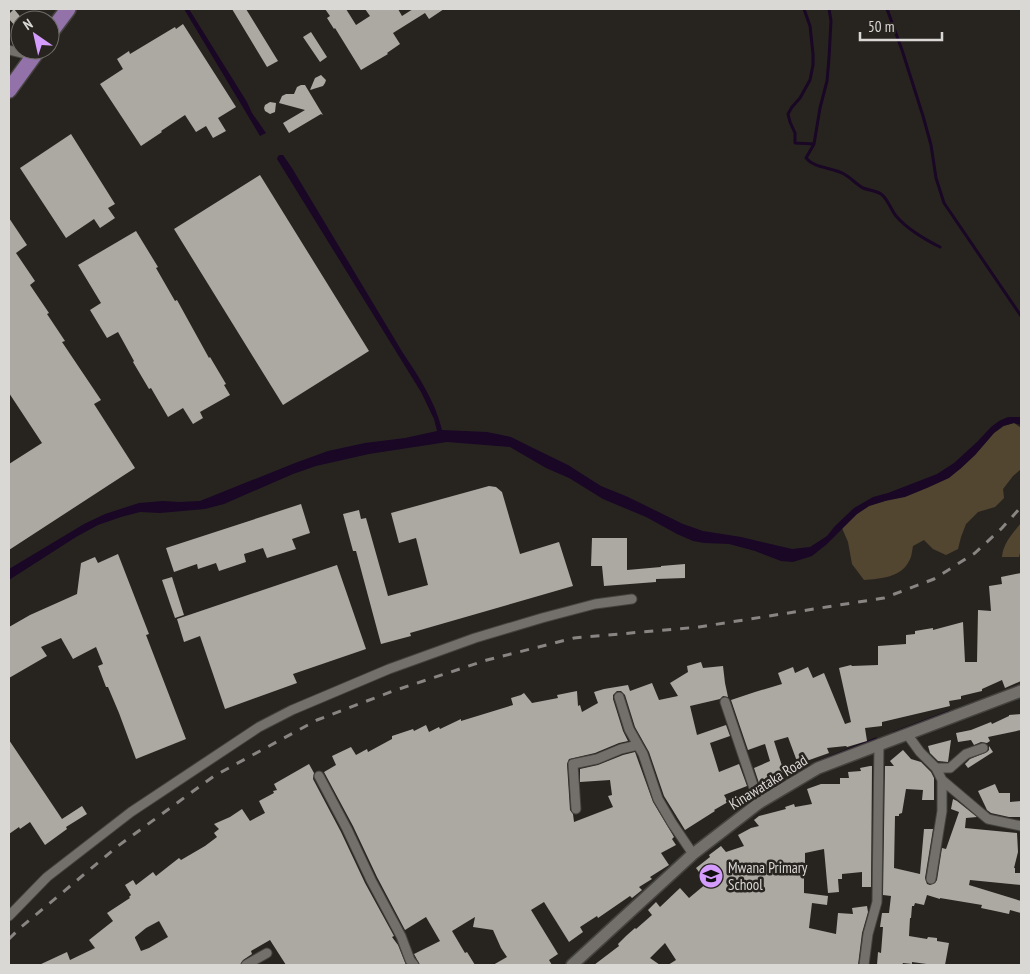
<svg xmlns="http://www.w3.org/2000/svg" width="1030" height="974" viewBox="0 0 1030 974" font-family="'PT Sans Narrow',sans-serif">
<rect width="100%" height="100%" fill="#272420"/>
<path fill="#534631" d="M1014 423 1021 428V469L1013 476 1003 489 1004 498 995 507 978 512 966 524 961 537 958 549 946 555 933 549 924 540 913 546C912 550 912 557 909 561 902 577 880 579 864 580L852 564 848 542 842 528 857 514 869 506 885 501 960 469 975 455 994 433 1004 426Z
M1021 523V549L1019 557H1002C1003 543 1013 533 1021 523Z"/>
<path fill="#190725" d="M184 9H189L247 102 252 113 266 133 260 136Z
M280 155H283L292 168 403 353C419 377 435 401 442 430L487 432 511 437 529 446 568 465 601 486 628 497 683 524 703 531 741 537 792 549 810 547 827 536 835 526 854 508 873 497 888 493 937 474 954 463 977 442 991 427 999 421 1008 417H1021V425L1014 423 1003 426 994 433 975 455 960 469 949 478 927 488 905 497 885 501 869 506 857 514 827 544 812 556 793 562 781 561 755 551 729 544 704 543 693 541 677 534 646 517 603 499 569 478 546 468 510 447 447 442 369 454 316 466 293 474 224 504 205 509 160 513 140 512 121 517 98 525 76 537 9 580V569L84 524 105 514 139 503 163 501 179 502 200 501 295 463 328 451 365 443 405 438 437 431 434 419 421 392 277 159 278 156Z"/>
<g fill="none" stroke-linecap="round" stroke-linejoin="round">
<path stroke="#190725" stroke-width="3" d="M804 9 810 26 813 54V65L810 80 800 98 792 107 788 114 790 122 795 133V143L814 144
M829 9 831 21 829 58 827 81 820 108 814 144 806 158C815 169 832 167 844 174 851 178 856 184 863 188 868 190 876 191 881 194 888 199 891 210 896 216 908 230 924 239 940 247
M887 9 902 50 923 116 931 145 936 178 944 203 1021 316
M894 733 949 712
M816 763 876 739"/>
</g>
<path fill="#aca8a2" fill-rule="evenodd" d="M14 9 23 20H20V23L16 27 9 19V14Z
M232 9H246L278 61 267 67Z
M325 9H346L356 25 370 16 365 9H398L402 16 413 9H444L429 19 425 13 393 33 400 44 387 53 388 54 361 70 335 28 334 29 327 18 330 16Z
M183 24 236 107 218 118 226 131 213 138 206 126 196 132 185 115 161 131 162 132 141 146 100 84 123 69 117 59 129 51 130 54 175 27 176 29Z
M311 32 327 57 320 62 303 37Z
M321 75 326 80 325 83 323 86 310 90 315 78Z
M301 85H305L323 115 321 114 289 133 283 123 305 110 279 103 282 96 286 94H294L297 87Z
M270 102 276 103 275 112 270 114 265 111 264 108 265 105Z
M71 134 115 204 108 208 115 218 100 228 94 219 66 238 20 168Z
M260 175 369 351 283 405 174 229Z
M9 218 27 245 16 253 35 281 30 285 49 313 47 314 65 341 62 342 101 400 94 404 135 468 9 550V464L42 443 9 393Z
M136 231 158 267 156 268 175 301 177 300 209 358 210 357 226 384 224 385 230 395 200 412 203 418 193 424 183 408 168 417 151 388 149 389 133 362 134 361 118 332 107 338 90 310 101 303 78 265Z
M489 486 496 487 502 492 520 554 559 542 573 586 410 633 411 636 381 644 356 551H353L343 514 359 510 361 519 366 518 388 596 428 585 416 538 399 543 391 513Z
M301 504 310 533 292 539 296 549 267 558 263 548 244 554 246 562 219 571 216 563 198 569 197 564 174 572 166 548Z
M592 538H627V570L661 567V566L685 564V578L656 579V582L604 586 602 566H591Z
M118 554 149 634 146 635 186 739 136 759 119 713 108 687H106L98 666 103 664 96 647 73 659 61 638 41 647 47 656 9 678V627L30 615 77 594 81 563 95 557 98 563Z
M337 565 366 649 293 674 297 683 225 709 200 636 184 642 177 619Z
M1021 573V681L1005 688 1002 680 982 689V691L961 696V699L949 701 950 706 882 722V726L865 728 867 741 847 747 846 746 827 748 829 753 798 764 788 737 774 741 784 772 759 783 754 768 770 761 765 744 748 750 731 700 755 692 782 684 778 673 793 667 795 673 808 667 813 678 824 673 845 724 851 722 839 668 851 665 852 666 878 665V646L906 644V635L915 634V631L933 628V630L963 622 965 662H977L978 610 991 611 989 586 1002 584 1001 577Z
M172 577 184 615 175 618 162 580Z
M701 662 703 668 723 666 725 683 728 697 723 696 720 699 690 706 697 735 726 725 730 736 710 743 719 772 739 764 747 786 724 795 728 802 714 810 715 811 685 830 664 796 649 752 635 727 625 695 621 691H617L613 695V699L623 731 628 741 619 743 595 753 569 759 567 764 570 810 573 814 574 822 613 807 608 796 612 795 610 780 580 782V769L598 765 623 755 635 752 653 802 674 837 672 839 676 845 661 853 669 865 650 877 652 879 639 887 642 890 632 898 630 896 598 918 597 916 580 927 583 932 569 942 544 902 531 910 558 954 549 960 552 965H493L507 957 501 948 493 930 473 927 475 917 452 931 465 953 467 952 475 965H420L414 954 440 941 426 917 405 930 377 877 353 826 324 772 336 765 332 756 351 747 356 755 367 749 368 752 392 739V736L413 729 414 731 426 725 429 732 439 727 440 729 461 719V721L513 705 511 698 521 695 524 693 532 703 558 698 557 695 577 691 578 706 580 705 582 712 598 703 594 692 604 689 628 685 630 691 652 683 659 700 678 696 670 683 688 672 687 666Z
M1021 714V730L988 737 990 741 987 743 981 742 974 745 971 740 958 742 956 733 971 730 991 722 992 724 1009 716V715Z
M9 740 62 819 82 806 87 814 66 827 67 829 45 845 30 822 20 829 19 827 9 834Z
M951 740 948 762 938 761 930 753 928 746Z
M989 746 993 752 968 768 965 764 970 759 987 752 989 750Z
M903 750 911 759 921 762 931 772 934 778V800H922L923 790 906 789 902 813 899 814V816H895L894 868 920 874 924 829H933L925 878 927 884 930 885 935 883 937 880 942 848 946 849 959 812 951 809 953 799 957 801 977 817 966 818 965 828 1017 833 1018 852 1014 868H1015V873H1021V885L970 880 969 885 1021 901V913L1010 910 1009 914 1000 912 981 908 982 905 940 898V899L927 895 924 905 915 903 914 906H912L911 918H910L909 936 927 939 928 937 937 938V941L949 943 945 965H934L912 962V964L903 963 902 965H877L878 952 881 953 883 927H880L882 913H889L891 896 883 895 885 766H894L890 761Z
M309 764 314 773 313 779 341 832 365 883 394 936 392 937 398 945 406 965H286L270 940 251 951 252 954 243 960 240 965H39L67 952 70 960 95 948 89 940 113 921 107 913 130 898 129 897 131 895 125 885 133 880 136 885 153 872 156 876 179 858 181 860 205 846 217 837 214 833 219 829 214 824 230 817 242 809 250 821 265 813 259 801 274 793 273 791 277 790 274 784ZM159 921 168 937 149 948 141 951 135 938V937L146 928Z
M870 766H872L871 887H862V872L842 874V879H838L839 892 828 893 824 849 805 853V870H804V893L828 896 827 905 812 903 809 928 836 934 838 913 853 914 852 908 867 906 868 912 862 933 858 965H668L676 960 665 943 650 958 660 965H594L619 946 618 944 626 936 635 928 636 929 652 915 648 910 656 902 660 907 680 888 689 898 707 883 696 868 710 857 709 855 721 846 726 852 744 846 738 835 751 828 759 826 754 820 759 816 786 809 785 807 794 804 795 807 812 804 807 789 821 784H840V778H849L848 772 861 771 860 768Z
M995 784 999 793H1010V802L1021 801V817H1009L991 813 987 810 978 791Z"/>
<g fill="none" stroke-linecap="round" stroke-linejoin="round">
<defs>
<path id="minor" d="M9 50 33 56
M619 697 629 729 643 754 658 799 672 823 693 854
M725 702 759 803
M907 734 920 752 936 768 942 780V811L931 879
M936 768H950L966 754 983 748
M319 776 347 829 371 880 401 936 410 960 414 965
M942 780 988 819 1021 826
M576 809 573 764 597 759 621 749 638 745
M9 916 47 877 131 812 259 727 292 710 389 669 475 638 542 618 595 604 632 599
M246 965 267 953
M864 965 868 934 877 902 879 744"/>
<path id="tertiary" d="M572 965 693 854 759 803 818 768 1021 691"/>
<path id="trunk" d="M50 33 68 9
M9 90 38 50"/>
</defs>
<use href="#minor" stroke="#45433f" stroke-width="11"/>
<use href="#tertiary" stroke="#45433f" stroke-width="14"/>
<use href="#trunk" stroke="#45433f" stroke-width="18"/>
<use href="#minor" stroke="#73706b" stroke-width="9"/>
<use href="#tertiary" stroke="#73706b" stroke-width="11"/>
<use href="#trunk" stroke="#9272a8" stroke-width="15"/>
<path stroke="#888582" stroke-width="3" stroke-dasharray="9 9" stroke-linecap="butt" d="M9 939 20 928 118 846 214 776 317 720 393 691 487 660 574 638 699 627 884 598 934 579 975 553 1002 528 1021 507"/>
</g>
<defs>
<symbol id="school-disc" viewBox="-11 -11 22 22"><circle r="9.5" fill="#d49cfc" stroke="#272420"/><path d="M0-5L7-2L0 1L-7-2ZM-4 1L0 2.5L4 1V4Q0 6-4 4Z" fill="#111"/></symbol>
</defs>
<g fill-rule="evenodd">
<use href="#school-disc" x="697" y="862" width="28" height="28"/>
</g>
<g text-anchor="middle" dominant-baseline="central" stroke-width="5" stroke-linejoin="round" paint-order="stroke">
<g font-size="15" fill="#dad8d5" stroke="#272420">
<text transform="translate(768 782) rotate(-32)">Kinawataka Road</text>
</g>
<g font-size="15" fill="#dad8d5" stroke="#272420" text-anchor="start">
<text x="728" y="867">Mwana Primary<tspan x="728" dy="17">School</tspan></text>
</g>
</g>
<rect width="1030" height="974" fill="none" stroke="#dad8d5" stroke-width="20"/>
<g transform="translate(35 35) rotate(326)"><circle r="24" fill="#272420" stroke="#6f6c68"/>
<path d="M0-4L9 19L0 12L-9 19Z" fill="#d49cfc"/>
<text y="-8" font-size="14" font-weight="bold" text-anchor="middle" fill="#dad8d5">N</text>
</g>
<path d="M860 32v8h82v-8" fill="none" stroke="#dad8d5" stroke-width="2.5"/>
<text x="868" y="32" font-size="15" fill="#dad8d5" stroke="#272420" stroke-width="4" paint-order="stroke">50 m</text>
</svg>
